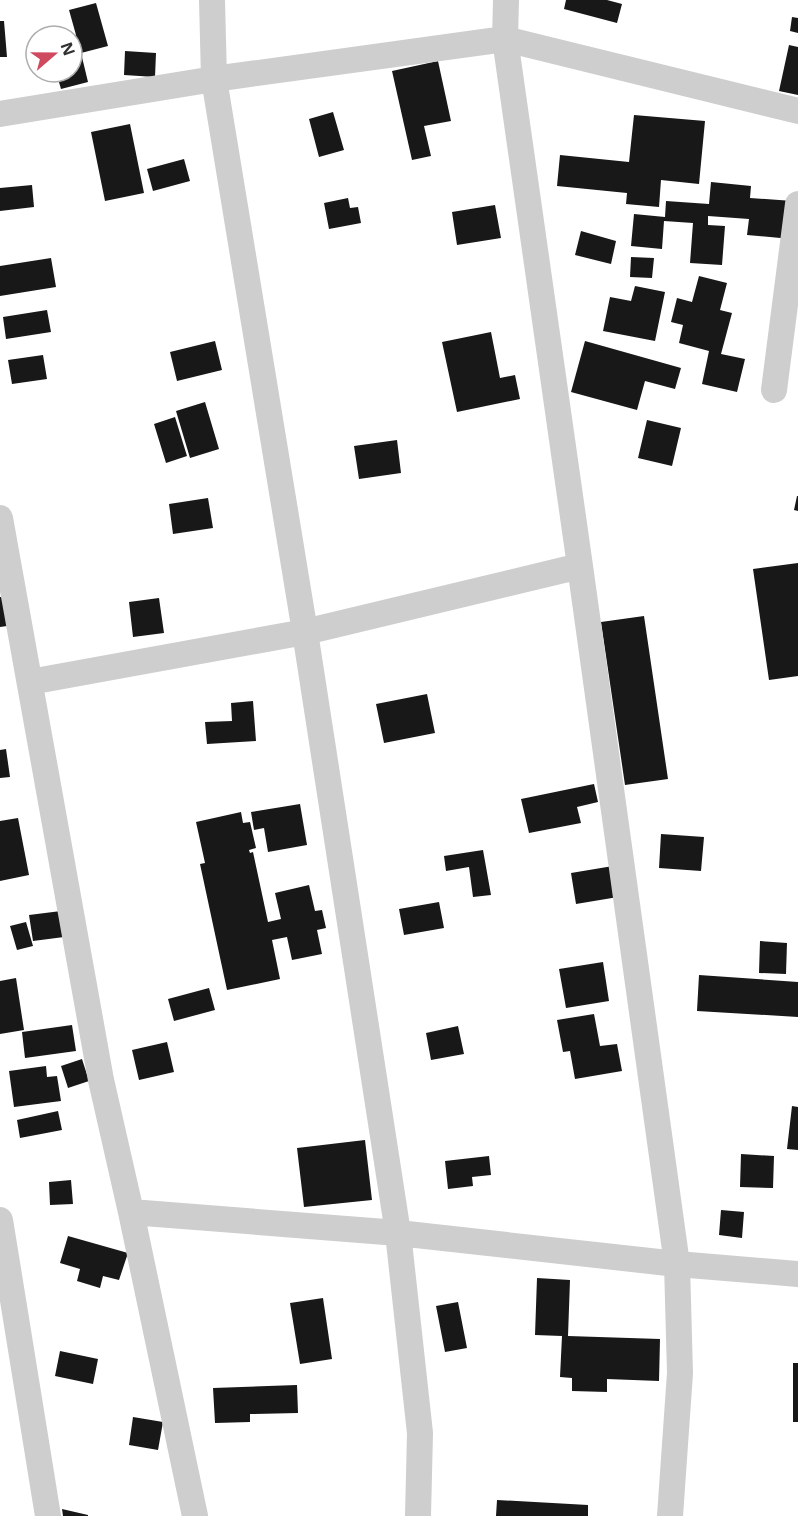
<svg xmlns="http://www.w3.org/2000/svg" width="798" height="1516" viewBox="0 0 798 1516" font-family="'Open Sans',sans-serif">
<rect width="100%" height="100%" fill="#fff"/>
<path fill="#181818" d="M566 0H607L622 4 617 23 564 9Z
M96 3 108 46 81 53 88 82 61 89 56 72H72V36L76 35 69 10Z
M792 17 798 18V33L790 31Z
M0 21H4L7 57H0Z
M789 45 798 47V95L779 91Z
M125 51 156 53 155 77 124 75Z
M438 61 451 121 424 126 431 156 412 160 392 71Z
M333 112 344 150 319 157 309 119Z
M634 115 705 121 699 184 661 180 659 207 626 204 627 193 557 186 560 155 629 162Z
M130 124 144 193 105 201 91 132Z
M184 159 190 181 153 191 147 169Z
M711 182 751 186 750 198 793 201 791 239 747 235 749 219 708 216V225L725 226 722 265 690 263 693 223 664 221 662 249 631 246 634 214 665 217 666 201 709 204Z
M32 185 34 207 0 211V188Z
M348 198 350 208 358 207 361 223 329 229 324 203Z
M495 205 501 238 457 245 452 212Z
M581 231 616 241 611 264 575 255Z
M631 257 654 258 652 278 630 277Z
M51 258 56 287 0 296V266Z
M699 276 727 283 720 310 732 313 721 354 745 359 737 392 702 384 709 351 679 343 683 325 671 322 677 298 692 302Z
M635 286 665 292 655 341 603 331 610 297 631 301Z
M47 310 51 332 6 339 3 317Z
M491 332 500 378 515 375 520 399 457 412 442 342Z
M215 341 222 370 177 381 170 352Z
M585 341 681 368 675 389 645 381 637 410 571 392Z
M43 355 47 379 12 384 8 360Z
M205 402 219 449 190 458 176 411Z
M175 417 187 456 166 463 154 424Z
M647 420 681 428 672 466 638 458Z
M397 440 401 473 359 479 354 446Z
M797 496H798V511L794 510Z
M208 498 213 528 173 534 169 504Z
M798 563V676L769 680 753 569Z
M0 597H2L7 626 0 627Z
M159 598 164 633 133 637 129 602Z
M644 616 668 779 625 785 601 622Z
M427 694 435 733 384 743 376 704Z
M253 701 256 741 207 744 205 722 232 721 231 703Z
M6 749 10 777 0 778V750Z
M594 784 598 802 577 807 581 823 529 833 521 799Z
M300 804 307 845 268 852 264 828 254 830 251 812Z
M241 812 243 823 250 822 256 848 249 850 250 853 253 852 268 922 281 919 275 893 309 885 315 911 322 910 326 928 317 930 322 954 292 960 287 937 272 940 280 979 227 990 200 864 205 863 196 822Z
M18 818 29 875 0 881V821Z
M661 834 704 837 701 871 659 868Z
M483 850 491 895 473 897 469 867 446 871 444 856Z
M613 866 618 897 576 904 571 873Z
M439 902 444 928 404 935 399 909Z
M61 911 64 937 33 941 29 915Z
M26 922 33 946 17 950 10 926Z
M760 941 787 943 786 974 759 973Z
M603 962 609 1001 566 1008 559 969Z
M699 975 798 982V1017L697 1011Z
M16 978 24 1030 0 1034V981Z
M209 988 215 1010 174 1021 168 999Z
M594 1014 600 1046 617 1044 622 1071 575 1079 570 1051 563 1052 557 1020Z
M72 1025 76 1051 25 1058 22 1032Z
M458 1026 464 1054 431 1060 426 1033Z
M167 1042 174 1072 139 1080 132 1050Z
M82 1059 89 1081 68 1088 61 1066Z
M46 1066 47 1077 57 1076 61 1101 14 1107 9 1071Z
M792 1106 798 1107V1150L787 1149Z
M58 1111 62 1130 20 1138 17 1120Z
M365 1140 372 1200 304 1207 297 1148Z
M741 1154 774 1156 773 1188 740 1187Z
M489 1156 491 1175 472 1177 473 1186 448 1189 445 1161Z
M71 1180 73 1204 50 1205 49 1182Z
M721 1210 744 1212 742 1238 719 1235Z
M68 1236 128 1253 119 1280 103 1276 100 1288 77 1281 80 1269 60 1263Z
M537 1278 570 1280 568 1336 660 1339 659 1381 607 1379V1392L572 1391V1378L560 1377 562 1336 535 1335Z
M323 1298 332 1359 300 1364 290 1303Z
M458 1302 467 1348 445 1352 436 1306Z
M60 1351 98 1359 93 1384 55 1376Z
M793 1363H798V1422H793Z
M297 1385 298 1413 250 1414V1422L215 1423 213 1388Z
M133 1417 163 1422 158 1450 129 1445Z
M497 1500 588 1505V1516H496Z
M62 1509 88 1515V1516H63Z"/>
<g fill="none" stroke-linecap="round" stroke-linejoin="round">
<path stroke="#cecece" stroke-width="26" d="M212 0 214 79 305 632 398 1233 420 1433 418 1516
M506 0 505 39 580 566 677 1264 680 1373 670 1516
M0 114 214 79 505 39 798 111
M774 390 798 204
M0 518 101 1080 131 1212 195 1516
M30 682 305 632 580 566
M131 1212 398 1233 677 1264 798 1274
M0 1220 48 1516"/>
</g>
<g transform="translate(54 54) rotate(70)"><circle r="28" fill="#ffffff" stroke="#adadad" stroke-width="1.5"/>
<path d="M0-4.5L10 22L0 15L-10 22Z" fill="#d04a5f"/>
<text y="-9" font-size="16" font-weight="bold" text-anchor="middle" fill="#313131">N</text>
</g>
</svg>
